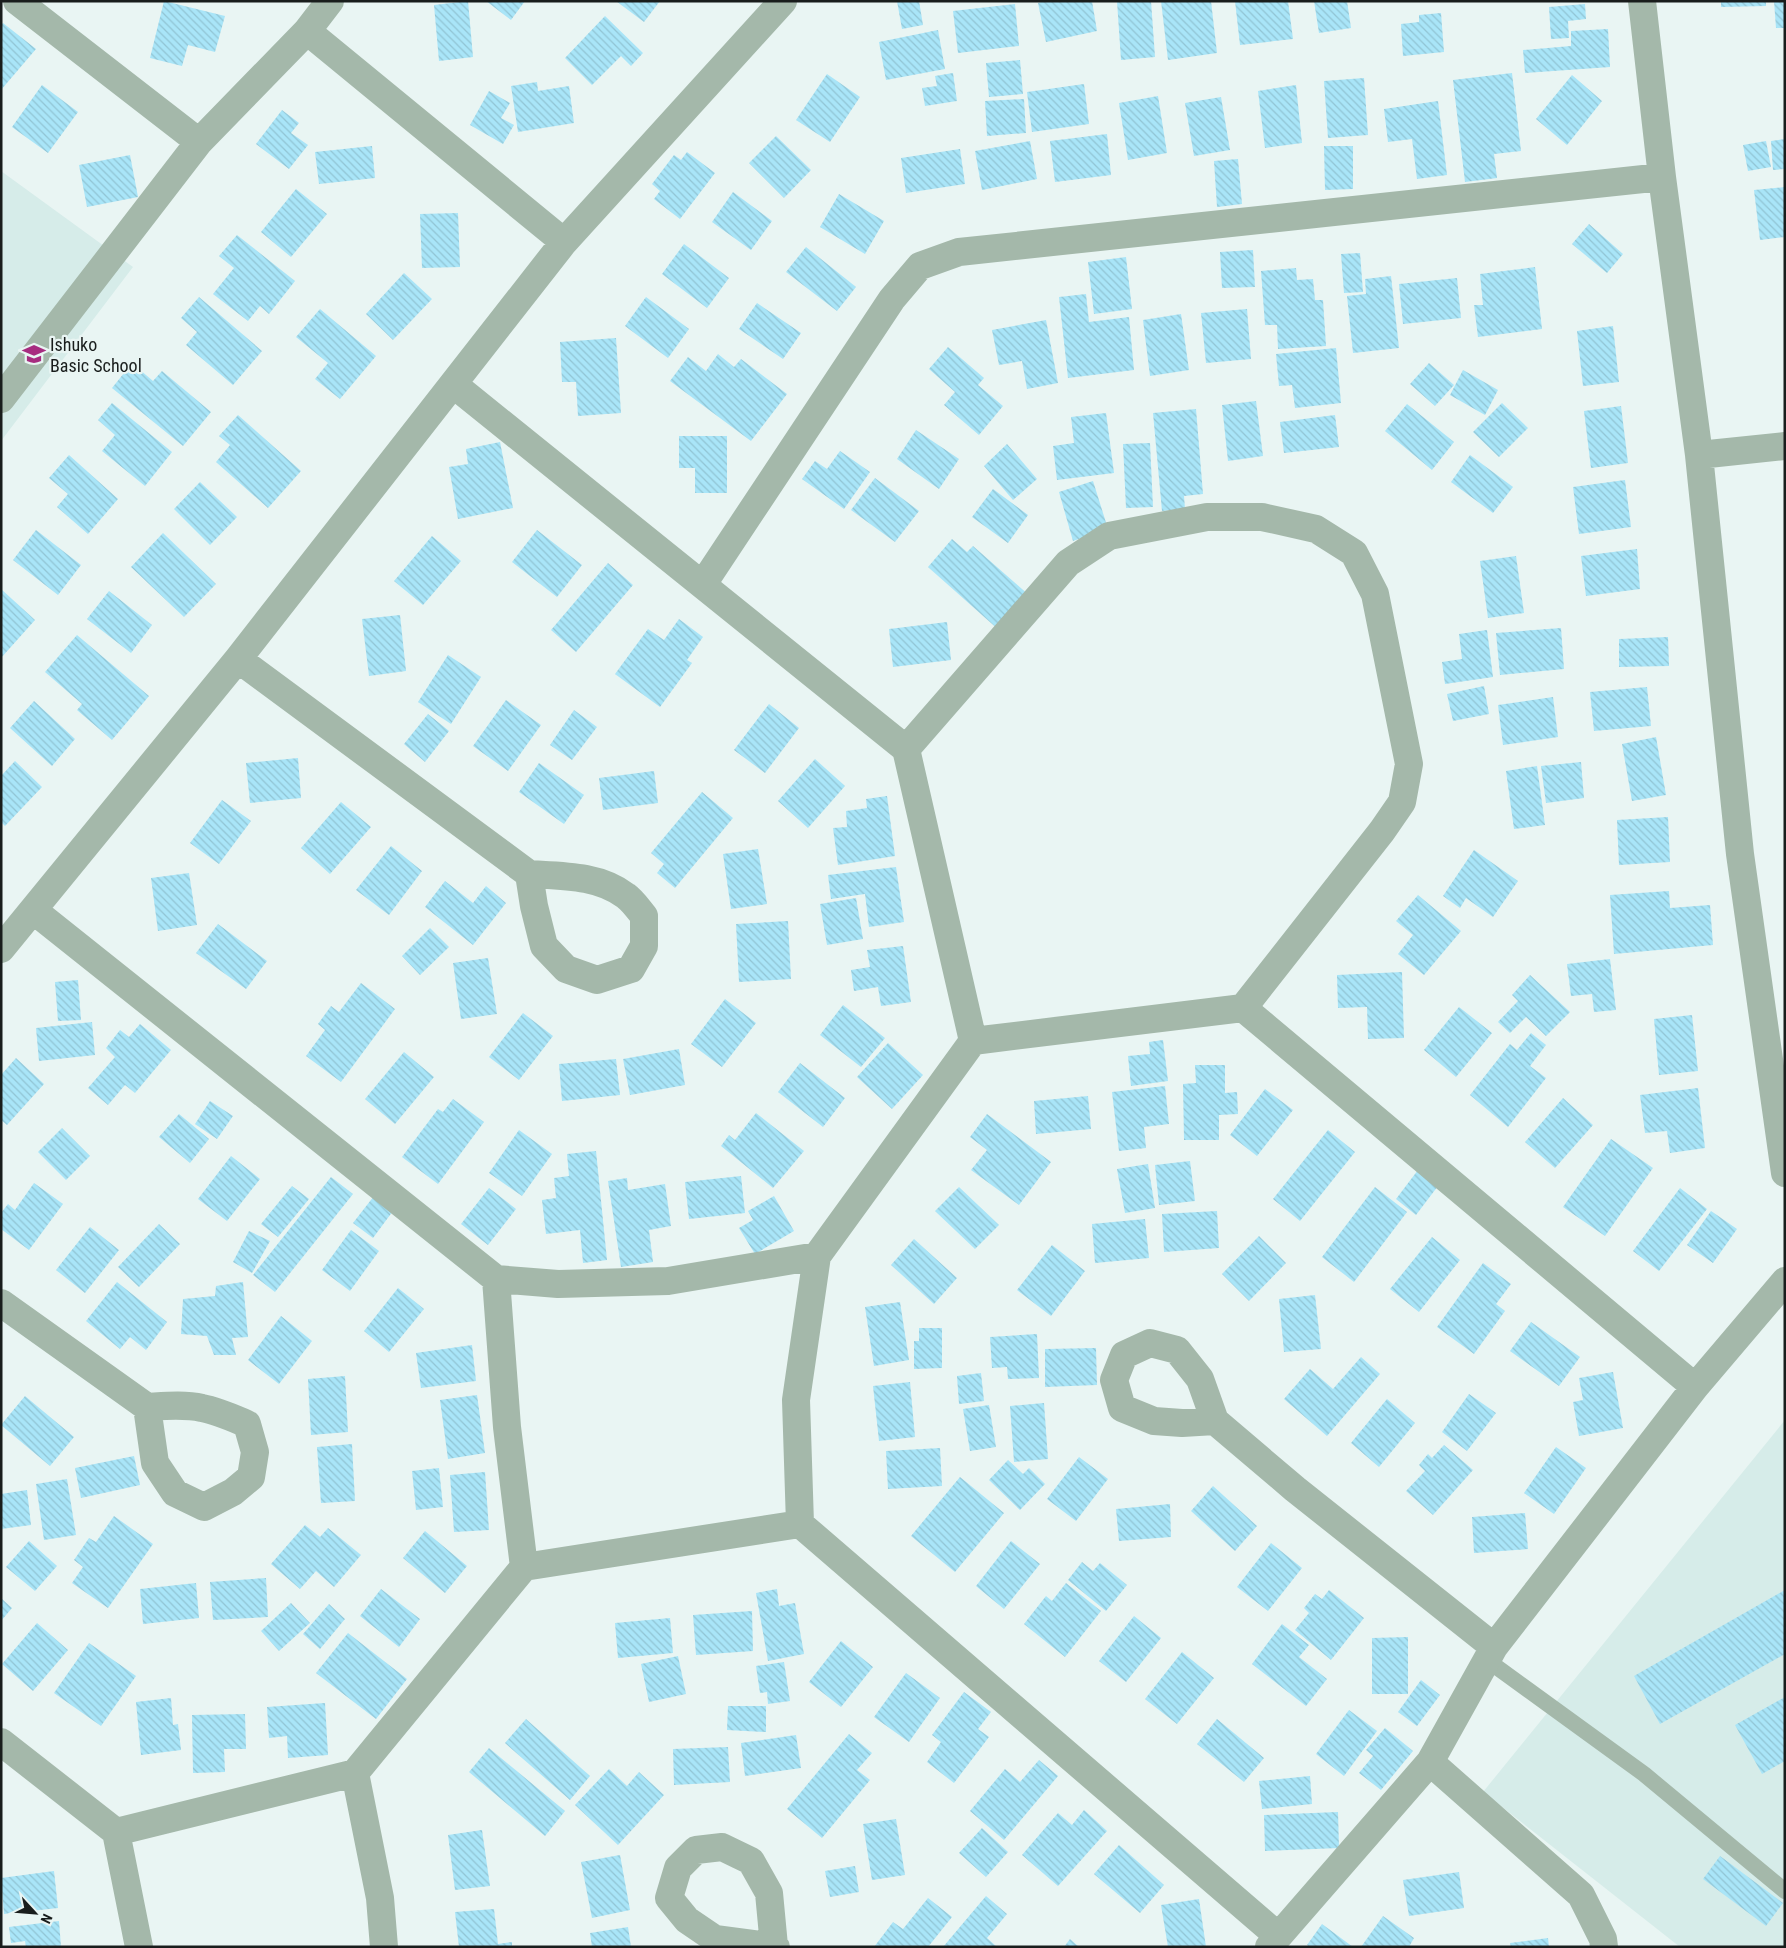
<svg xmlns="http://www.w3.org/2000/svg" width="1786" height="1948" viewBox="0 0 1786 1948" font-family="'Roboto Condensed',sans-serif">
<defs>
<pattern id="building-back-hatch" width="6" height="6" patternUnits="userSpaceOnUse" patternTransform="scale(1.25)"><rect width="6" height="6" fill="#a9e5f8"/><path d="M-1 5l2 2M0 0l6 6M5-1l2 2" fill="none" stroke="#91c4d4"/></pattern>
</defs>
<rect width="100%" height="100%" fill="#e9f5f3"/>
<path fill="#d6ece9" d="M1 171 133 267 1 441Z
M1785 1420V1947H1680L1483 1792Z"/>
<path fill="url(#building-back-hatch)" d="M164 1 225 16 215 52 188 45 182 66 150 58Z
M468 1 473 57 439 61 434 5Z
M486 1H525L511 20Z
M616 1H660L644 22Z
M897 1H919L923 25 902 29Z
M1044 1H1092L1097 31 1046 42 1038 3Z
M1117 1H1151L1155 57 1121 60Z
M1161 1H1211L1217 53 1168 60Z
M1235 1H1288L1293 39 1240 45Z
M1314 1H1347L1351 28 1319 33Z
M1721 1H1766V6L1721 7Z
M1774 1H1785V28H1776Z
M1015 4 1019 46 958 53 953 11Z
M1585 4 1586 19 1568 21 1569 38 1551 39 1549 7Z
M1441 13 1444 52 1403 56 1401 24 1419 22V15Z
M605 16 643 53 631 66 621 56 592 85 565 58Z
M3 23 36 49 1 90V25Z
M1608 29 1610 67 1525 73 1523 50 1571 46V31Z
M938 30 945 69 886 80 879 42Z
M1020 60 1023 94 989 97 986 63Z
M953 73 957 101 925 106 922 88 937 86 935 76Z
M1512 73 1521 151 1494 154 1497 178 1465 182 1453 80Z
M827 74 860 97 830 142 796 120Z
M1572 75 1602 101 1567 145 1536 119Z
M1364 78 1368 135 1328 138 1324 81Z
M537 82 538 91 569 86 574 123 518 132 511 86Z
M1084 84 1089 124 1032 132 1027 92Z
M42 85 78 112 48 153 12 127Z
M1296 85 1302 143 1265 148 1258 91Z
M489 91 510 103 501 118 514 125 503 144 470 125Z
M1158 96 1167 153 1128 160 1119 103Z
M1221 97 1230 150 1194 156 1185 103Z
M1024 99 1026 133 987 136 985 101Z
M1438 101 1447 175 1417 179 1412 139 1388 142 1384 109Z
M282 110 299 123 291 133 308 145 289 169 256 144Z
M1107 134 1111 175 1055 182 1050 141Z
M776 136 811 170 784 198 749 163Z
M1785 139V169L1773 170 1771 141Z
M1030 141 1037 179 982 190 975 151Z
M1766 141 1771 167 1748 171 1743 145Z
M372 146 375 178 319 184 315 152Z
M1324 146H1353V189L1325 190Z
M960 149 965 184 906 193 901 158Z
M687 152 715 173 680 219 654 199 660 191 652 184 674 155 681 160Z
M130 155 138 197 87 207 79 165Z
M1238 159 1242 204 1217 207 1214 161Z
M1785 187V237L1760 240 1754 190Z
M296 189 327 214 291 257 261 232Z
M733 192 772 221 751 250 712 222Z
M839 194 884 221 865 254 820 227Z
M458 213 460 267 422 268 420 214Z
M1589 224 1623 254 1607 273 1572 244Z
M237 235 295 281 269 314 260 306 248 321 213 294 234 268 219 256Z
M684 244 729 278 707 308 662 274Z
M806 247 856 287 837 311 786 272Z
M1253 250 1255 287 1222 288 1220 252Z
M1360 253 1363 292 1344 293 1341 254Z
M1126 257 1132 309 1094 314 1088 262Z
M1535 267 1542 329 1478 337 1474 305H1483L1480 274Z
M1296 268 1297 280 1313 279 1315 300H1323L1326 346 1278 349 1277 325H1265L1261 271Z
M404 273 432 299 393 340 366 314Z
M1391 276 1399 348 1353 353 1347 296 1366 294 1365 279Z
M1457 278 1461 318 1403 324 1399 284Z
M1086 294 1089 322 1129 317 1134 370 1068 378 1059 297Z
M199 297 262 351 233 385 186 345 197 332 181 318Z
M646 297 689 329 668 358 625 326Z
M757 303 801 333 783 359 739 329Z
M320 309 376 356 340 399 315 379 328 363 296 337Z
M1247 309 1251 359 1206 363 1201 313Z
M1181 314 1189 370 1150 376 1143 320Z
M1046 320 1058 383 1027 389 1022 361 999 365 992 330Z
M1613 326 1619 382 1583 386 1577 331Z
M616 338 621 413 578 416 576 382H562L560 342Z
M948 347 984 378 978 385 1003 406 979 435 944 405 955 392 929 369Z
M1336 348 1341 403 1295 408 1292 385 1279 386 1276 354Z
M718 354 734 367 741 359 787 394 751 441 670 381 688 357 706 371Z
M132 363 153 381 162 371 211 412 183 446 112 388Z
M1429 363 1454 385 1435 406 1410 384Z
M1463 370 1498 390 1485 415 1450 395Z
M1256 401 1263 456 1228 461 1222 405Z
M112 403 172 452 145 486 102 451 115 435 98 420Z
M1502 403 1528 428 1499 457 1473 432Z
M1407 404 1454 442 1432 470 1385 431Z
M1621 406 1628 463 1591 468 1584 411Z
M1196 409 1203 494 1184 496 1185 509 1162 511 1153 413Z
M1106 413 1114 473 1057 480 1053 446 1074 443 1071 417Z
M238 415 301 471 268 508 216 462 230 445 219 436Z
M1335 415 1339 447 1284 453 1280 422Z
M916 430 959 459 939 489 897 459Z
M679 436H727V493H695V468H679Z
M500 442 513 508 458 519 449 467 468 464 466 449Z
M1150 443 1153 507 1126 508 1123 444Z
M1007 444 1037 479 1013 500 984 466Z
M840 451 870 472 844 509 802 479 815 461 827 469Z
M69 455 118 499 88 534 57 507 68 494 49 478Z
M1470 455 1513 487 1493 513 1451 482Z
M875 478 919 511 895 542 851 510Z
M1625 480 1631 527 1579 534 1573 487Z
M1093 481 1108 529 1073 541 1059 492Z
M200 482 237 517 210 545 174 509Z
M993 489 1028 515 1008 543 972 517Z
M36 530 81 565 58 595 13 560Z
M537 530 582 565 557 597 512 562Z
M163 533 216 584 184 617 131 567Z
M432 536 461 561 423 605 394 581Z
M952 539 967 552 973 546 1030 596 1000 631 928 567Z
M1637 549 1640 589 1586 596 1581 556Z
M1516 556 1524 613 1488 618 1480 561Z
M608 563 633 585 576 652 551 630Z
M1 589 35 620 1 658Z
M109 591 152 625 131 653 87 619Z
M400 615 406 671 369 676 362 619Z
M679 619 703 637 687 660 692 663 660 707 615 674 648 629 664 640Z
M947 622 951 660 893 667 889 629Z
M1561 628 1564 669 1500 675 1496 633Z
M1487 630 1493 677 1445 684 1442 662 1462 659 1459 634Z
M77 635 149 696 112 740 77 710 82 704 45 672Z
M1668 637 1669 666 1619 667V639Z
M448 655 481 677 451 724 418 702Z
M1484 686 1489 714 1453 721 1447 694Z
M1647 687 1651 726 1594 731 1590 692Z
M1553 697 1558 737 1503 745 1498 705Z
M506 700 541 725 508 771 473 746Z
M34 701 75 739 52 766 10 728Z
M769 704 799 728 765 773 734 750Z
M574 710 597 727 572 760 550 745Z
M428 714 449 731 425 762 404 744Z
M1656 737 1666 795 1632 801 1622 744Z
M298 758 301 798 250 803 246 763Z
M815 759 845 786 808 828 778 801Z
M15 761 42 787 5 826 1 822V776Z
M1581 762 1584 798 1546 803 1541 766Z
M539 763 584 795 564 824 519 792Z
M1537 766 1545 825 1514 829 1506 771Z
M654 771 658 803 603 810 599 778Z
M702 792 733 818 675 888 657 873 664 864 651 853Z
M887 796 895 856 838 865 833 828 847 827 846 811 867 808 866 799Z
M222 800 251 821 219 864 190 843Z
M341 802 371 827 330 874 301 848Z
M1668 817 1670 862 1619 865 1617 820Z
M391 846 422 871 389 915 356 890Z
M758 849 767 904 731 909 723 854Z
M1474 850 1518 881 1493 917 1466 898 1460 908 1443 896Z
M896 867 904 922 869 927 865 894 831 899 828 875Z
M189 873 197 925 158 931 151 878Z
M445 881 473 903 486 886 506 903 473 945 425 907Z
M1669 891 1670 908 1710 905 1713 945 1614 954 1610 895Z
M1418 895 1461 931 1424 975 1398 954 1413 935 1396 921Z
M856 898 863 939 827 945 820 904Z
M788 921 791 979 739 982 736 924Z
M218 924 267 961 246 989 196 953Z
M430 928 449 947 420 975 402 956Z
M903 946 911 1002 881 1006 878 987 854 991 851 970 870 967 867 950Z
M488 958 497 1014 461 1019 453 963Z
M1610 959 1616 1010 1594 1012 1592 994 1571 996 1567 964Z
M1402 972 1404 1038 1368 1039 1367 1007 1338 1008 1337 975Z
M1530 975 1570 1012 1546 1036 1526 1017 1510 1033 1498 1022 1518 1001 1512 995Z
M78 980 81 1020 58 1021 55 982Z
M361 983 395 1009 341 1082 306 1056 325 1030 318 1024 331 1006 339 1012Z
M725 999 756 1023 722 1067 691 1044Z
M843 1005 885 1038 861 1067 820 1035Z
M1459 1007 1492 1033 1456 1077 1424 1050Z
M523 1013 553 1036 519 1080 489 1057Z
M1692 1015 1698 1071 1659 1075 1654 1019Z
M92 1022 95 1055 39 1061 36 1028Z
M140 1024 171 1050 135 1093 125 1085 108 1105 88 1088 115 1057 106 1048 120 1030 129 1037Z
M1531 1033 1546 1045 1530 1066 1546 1078 1508 1127 1470 1095 1510 1044 1517 1050Z
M1163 1040 1168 1081 1131 1086 1128 1056 1150 1054 1149 1042Z
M888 1043 923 1075 892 1109 857 1077Z
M679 1049 685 1085 630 1095 623 1059Z
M404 1052 434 1077 395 1124 365 1099Z
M16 1058 44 1084 7 1125 1 1120V1075Z
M616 1059 620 1095 562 1101 559 1064Z
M800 1063 845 1098 823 1127 778 1092Z
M1195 1065H1225V1093L1237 1092 1238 1114 1219 1115V1140H1184L1183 1084 1196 1083Z
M1165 1086 1169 1124 1144 1127 1146 1148 1119 1151 1112 1092Z
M1698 1088 1705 1148 1670 1153 1667 1131 1645 1133 1640 1095Z
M1265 1089 1293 1110 1257 1156 1230 1135Z
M1088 1096 1091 1129 1036 1134 1034 1101Z
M1563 1098 1593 1125 1555 1168 1525 1142Z
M453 1099 484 1122 438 1184 402 1157 438 1109 443 1112Z
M210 1101 233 1116 217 1139 195 1124Z
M756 1113 804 1151 773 1188 721 1146 729 1135 735 1140Z
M179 1114 209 1139 190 1163 159 1137Z
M987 1114 1051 1162 1019 1205 971 1170 987 1150 970 1137Z
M62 1128 90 1156 66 1180 38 1152Z
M519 1130 552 1154 522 1196 489 1173Z
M1328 1130 1355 1152 1300 1221 1273 1199Z
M1611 1139 1653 1168 1605 1236 1563 1207Z
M596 1151 607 1260 583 1263 580 1230 546 1234 542 1200 556 1198 554 1178 569 1176 567 1154Z
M231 1156 260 1179 227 1221 198 1199Z
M1190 1161 1195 1201 1159 1205 1155 1165Z
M1148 1164 1155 1208 1125 1213 1117 1169Z
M1418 1170 1438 1186 1416 1215 1396 1199Z
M741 1176 745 1213 689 1219 685 1182Z
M331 1177 353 1194 275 1292 253 1275Z
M627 1178 628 1190 665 1184 671 1226 649 1230 653 1262 621 1267 608 1181Z
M34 1183 63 1204 29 1250 1 1229V1213L8 1204 15 1210Z
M292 1186 309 1199 278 1237 261 1224Z
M959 1187 999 1225 975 1249 935 1211Z
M1375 1187 1407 1212 1354 1282 1322 1257Z
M489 1188 516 1209 488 1245 461 1224Z
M1680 1188 1707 1209 1659 1271 1633 1251Z
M374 1196 393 1211 373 1238 353 1223Z
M774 1196 794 1231 755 1254 739 1228 753 1220 748 1211Z
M1217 1211 1219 1248 1164 1252 1162 1214Z
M1711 1211 1737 1229 1713 1263 1687 1245Z
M1145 1219 1149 1258 1095 1263 1092 1224Z
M159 1224 180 1244 139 1287 118 1267Z
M90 1227 119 1250 85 1293 56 1270Z
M351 1230 379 1251 350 1291 322 1270Z
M249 1231 270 1241 252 1273 233 1262Z
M1259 1236 1286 1263 1249 1301 1222 1274Z
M1432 1237 1460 1260 1419 1312 1390 1289Z
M914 1239 957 1278 934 1304 891 1265Z
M1052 1245 1085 1271 1051 1316 1017 1290Z
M1483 1263 1511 1284 1496 1304 1505 1311 1474 1354 1437 1327Z
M117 1282 167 1322 146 1350 130 1337 120 1349 86 1321Z
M243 1282 248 1337 232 1338 236 1355H214L207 1336 181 1334 183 1299 215 1296 216 1286Z
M398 1288 424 1309 389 1352 364 1331Z
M1315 1295 1321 1349 1284 1352 1279 1299Z
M900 1302 909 1360 874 1366 865 1307Z
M281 1316 312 1341 279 1384 248 1360Z
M1531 1322 1580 1357 1559 1386 1510 1351Z
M919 1328H942V1368L914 1369V1341H919Z
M1037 1334 1039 1378 1008 1379 1007 1367 992 1368 990 1337Z
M472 1345 476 1381 421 1388 416 1353Z
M1096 1348 1097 1385 1045 1387V1349Z
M1361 1357 1380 1374 1327 1436 1284 1399 1310 1369 1333 1389Z
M1613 1372 1623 1428 1579 1436 1573 1402 1583 1400 1579 1378Z
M981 1373 984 1401 959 1404 957 1376Z
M345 1376 348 1432 311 1435 308 1379Z
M910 1382 915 1437 879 1441 873 1386Z
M1469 1394 1496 1413 1467 1451 1442 1432Z
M477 1395 485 1453 448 1459 440 1400Z
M25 1396 74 1437 50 1466 1 1425Z
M1387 1399 1415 1423 1379 1467 1351 1443Z
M1044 1403 1048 1459 1014 1462 1010 1406Z
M989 1405 996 1447 970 1451 963 1409Z
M352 1444 355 1501 321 1503 317 1447Z
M1444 1445 1473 1470 1433 1515 1406 1491 1425 1471 1419 1465 1428 1454 1432 1458Z
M1556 1447 1586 1468 1554 1514 1524 1493Z
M940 1448 942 1486 888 1489 886 1451Z
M134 1456 140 1485 81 1498 75 1468Z
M1079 1457 1108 1479 1076 1521 1047 1499Z
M1008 1460 1023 1474 1029 1468 1045 1484 1020 1510 989 1480Z
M439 1468 443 1507 416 1510 412 1471Z
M485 1472 489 1530 454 1532 450 1475Z
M960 1477 1004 1513 955 1572 911 1536Z
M67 1479 76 1535 44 1540 36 1484Z
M1213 1486 1257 1526 1235 1551 1191 1511Z
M27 1490 31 1525 1 1529V1494Z
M1170 1504 1171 1537 1119 1541 1116 1509Z
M1525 1513 1528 1549 1474 1553 1472 1517Z
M114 1516 153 1544 108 1608 72 1583 83 1567 74 1560 89 1538 96 1542Z
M305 1525 320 1537 328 1528 361 1555 334 1587 316 1571 300 1589 271 1564Z
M425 1531 467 1566 445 1593 403 1558Z
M29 1541 57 1566 35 1591 6 1567Z
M1011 1541 1040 1564 1004 1609 976 1586Z
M1271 1543 1302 1568 1268 1611 1237 1587Z
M1082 1562 1093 1571 1100 1563 1127 1585 1106 1611 1068 1580Z
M266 1578 268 1617 213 1620 210 1582Z
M196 1583 199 1618 143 1624 140 1589Z
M1066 1583 1101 1611 1065 1657 1024 1624 1046 1596 1052 1601Z
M381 1589 420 1619 399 1647 360 1616Z
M777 1589 779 1606 795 1603 804 1654 768 1661 756 1593Z
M1329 1590 1364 1618 1331 1660 1295 1630 1309 1613 1304 1608 1315 1594 1322 1599Z
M1785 1590V1654L1660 1724 1634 1676Z
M1 1598 12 1608 1 1621Z
M291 1603 310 1623 279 1651 261 1631Z
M329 1604 345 1619 320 1649 303 1634Z
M752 1611 753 1651 696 1655 693 1615Z
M1134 1616 1161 1638 1126 1682 1099 1661Z
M670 1618 673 1653 618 1658 615 1623Z
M37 1623 68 1650 33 1691 2 1664Z
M1282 1624 1309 1645 1299 1657 1327 1679 1306 1706 1252 1664Z
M348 1633 407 1679 376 1719 316 1673Z
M1408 1637V1694H1372V1638Z
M841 1641 873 1667 841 1707 809 1682Z
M89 1643 136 1676 101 1726 54 1693Z
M1182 1652 1214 1678 1177 1724 1145 1699Z
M678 1656 686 1694 649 1702 641 1664Z
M784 1662 790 1701 768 1704 767 1692 760 1693 756 1666Z
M906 1673 940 1698 909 1742 874 1717Z
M1421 1680 1440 1695 1417 1726 1398 1712Z
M964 1692 991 1712 978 1729 989 1737 954 1783 927 1762 941 1742 932 1735Z
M1785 1697V1761L1762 1774 1735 1725Z
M171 1698 173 1725 178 1724 181 1750 141 1755 136 1702Z
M325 1703 328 1755 288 1758 287 1736 269 1738 267 1707Z
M728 1706H766V1732L727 1730Z
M1349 1710 1377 1731 1344 1776 1316 1754Z
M245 1714 246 1749H224L225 1772 193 1773 192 1715Z
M526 1719 590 1776 570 1800 505 1743Z
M1217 1719 1264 1758 1244 1782 1197 1744Z
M1385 1728 1413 1751 1381 1790 1359 1773 1373 1756 1366 1750Z
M849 1734 872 1753 857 1770 870 1780 822 1838 787 1809Z
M796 1735 801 1768 745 1776 741 1743Z
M728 1747 730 1782 674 1785 673 1749Z
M489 1748 565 1811 545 1836 469 1772Z
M1039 1760 1058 1776 1004 1840 970 1811 1005 1769 1020 1782Z
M609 1769 627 1786 639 1772 664 1795 618 1845 575 1805Z
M1310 1776 1312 1804 1262 1809 1259 1781Z
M1084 1810 1107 1831 1058 1886 1022 1855 1058 1813 1072 1825Z
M1338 1812 1339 1848 1265 1851 1264 1815Z
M896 1819 905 1875 872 1880 863 1824Z
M982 1828 1008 1852 986 1877 959 1853Z
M482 1830 490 1886 455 1890 448 1835Z
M1119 1845 1164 1885 1140 1913 1094 1874Z
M620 1855 630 1910 592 1918 581 1862Z
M1720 1856 1783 1903 1766 1926 1703 1879Z
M855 1866 859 1892 830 1897 825 1871Z
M54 1871 58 1908 4 1914 1 1878Z
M1459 1872 1464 1908 1409 1916 1403 1880Z
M986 1896 1007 1914 987 1938 997 1947H943Z
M928 1898 952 1917 928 1947H874L893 1922 903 1929Z
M1199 1899 1206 1947H1168L1161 1905Z
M494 1909 498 1944 512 1942V1947H459L455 1912Z
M1383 1916 1414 1938 1409 1947H1361Z
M59 1921 61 1947H26L25 1941 11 1943 9 1927Z
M1322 1924 1353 1947H1310L1307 1945Z
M628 1927 631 1947H592L590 1933Z
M1548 1938 1549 1947H1511L1510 1943Z
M1070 1939 1079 1947H1064Z"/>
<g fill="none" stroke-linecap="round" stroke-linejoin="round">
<path stroke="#a4b8aa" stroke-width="16" d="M1487 1660 1644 1774 1785 1891"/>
<path stroke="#a4b8aa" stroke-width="28" d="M17 1 199 142
M1642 1 1662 177 1699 455 1740 854 1785 1173
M307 31 564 242
M453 384 906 749 973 1041
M1 399 199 142 307 31 330 1
M1699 455 1785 446
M703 584 892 299 920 266 959 252 1662 177
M238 659 529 874C562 876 599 875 626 896 633 901 639 910 644 916V946L631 969 597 980 566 969 544 946 534 906 529 874
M906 749 1068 563 1109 536 1207 517H1262L1316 529 1354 553 1375 594 1409 764 1402 802 1382 831 1243 1008 973 1041 817 1256 796 1400 800 1524 1278 1936
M33 910 496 1279 558 1284 668 1281 817 1256
M1 949 238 659 564 242 783 1
M1243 1008 1695 1387
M496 1279 507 1427 524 1567
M1 1303 147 1407C165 1406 184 1404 202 1408 218 1411 233 1418 247 1424L255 1452 251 1477 233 1492 204 1507 175 1493 155 1463 147 1407
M1215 1421 1182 1423 1154 1421 1122 1408 1114 1380 1124 1355 1150 1343 1177 1350 1200 1379 1215 1421 1295 1489 1494 1647
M1 1742 116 1832 139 1947
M1430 1762 1581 1895 1603 1939 1604 1947
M355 1773 380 1898 384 1947
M116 1832 355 1773 524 1567 800 1524
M774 1946 769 1893 751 1861 722 1847 696 1850 678 1868 669 1898 687 1920 715 1939 776 1947
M1269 1947 1430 1762 1494 1647 1695 1387 1785 1281"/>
</g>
<defs>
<symbol id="school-bare" viewBox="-9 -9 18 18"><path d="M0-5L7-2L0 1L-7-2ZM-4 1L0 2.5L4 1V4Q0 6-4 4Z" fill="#a72c80" stroke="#e9f5f3" stroke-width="2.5" paint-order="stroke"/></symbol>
</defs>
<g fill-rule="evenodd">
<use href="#school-bare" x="18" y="338" width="32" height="32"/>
</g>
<g text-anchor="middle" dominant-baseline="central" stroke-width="4.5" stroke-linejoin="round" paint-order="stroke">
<g font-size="18" fill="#191d1c" stroke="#e9f5f3" text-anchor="start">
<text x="50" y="344">Ishuko<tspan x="50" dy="21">Basic School</tspan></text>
</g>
</g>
<rect width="1786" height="1948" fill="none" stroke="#191d1c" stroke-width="5"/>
<g transform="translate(35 1913) rotate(116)" stroke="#e9f5f3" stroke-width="4" paint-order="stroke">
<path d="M0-4L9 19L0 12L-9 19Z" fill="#191d1c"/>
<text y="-8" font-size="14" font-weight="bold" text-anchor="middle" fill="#191d1c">N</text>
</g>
</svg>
